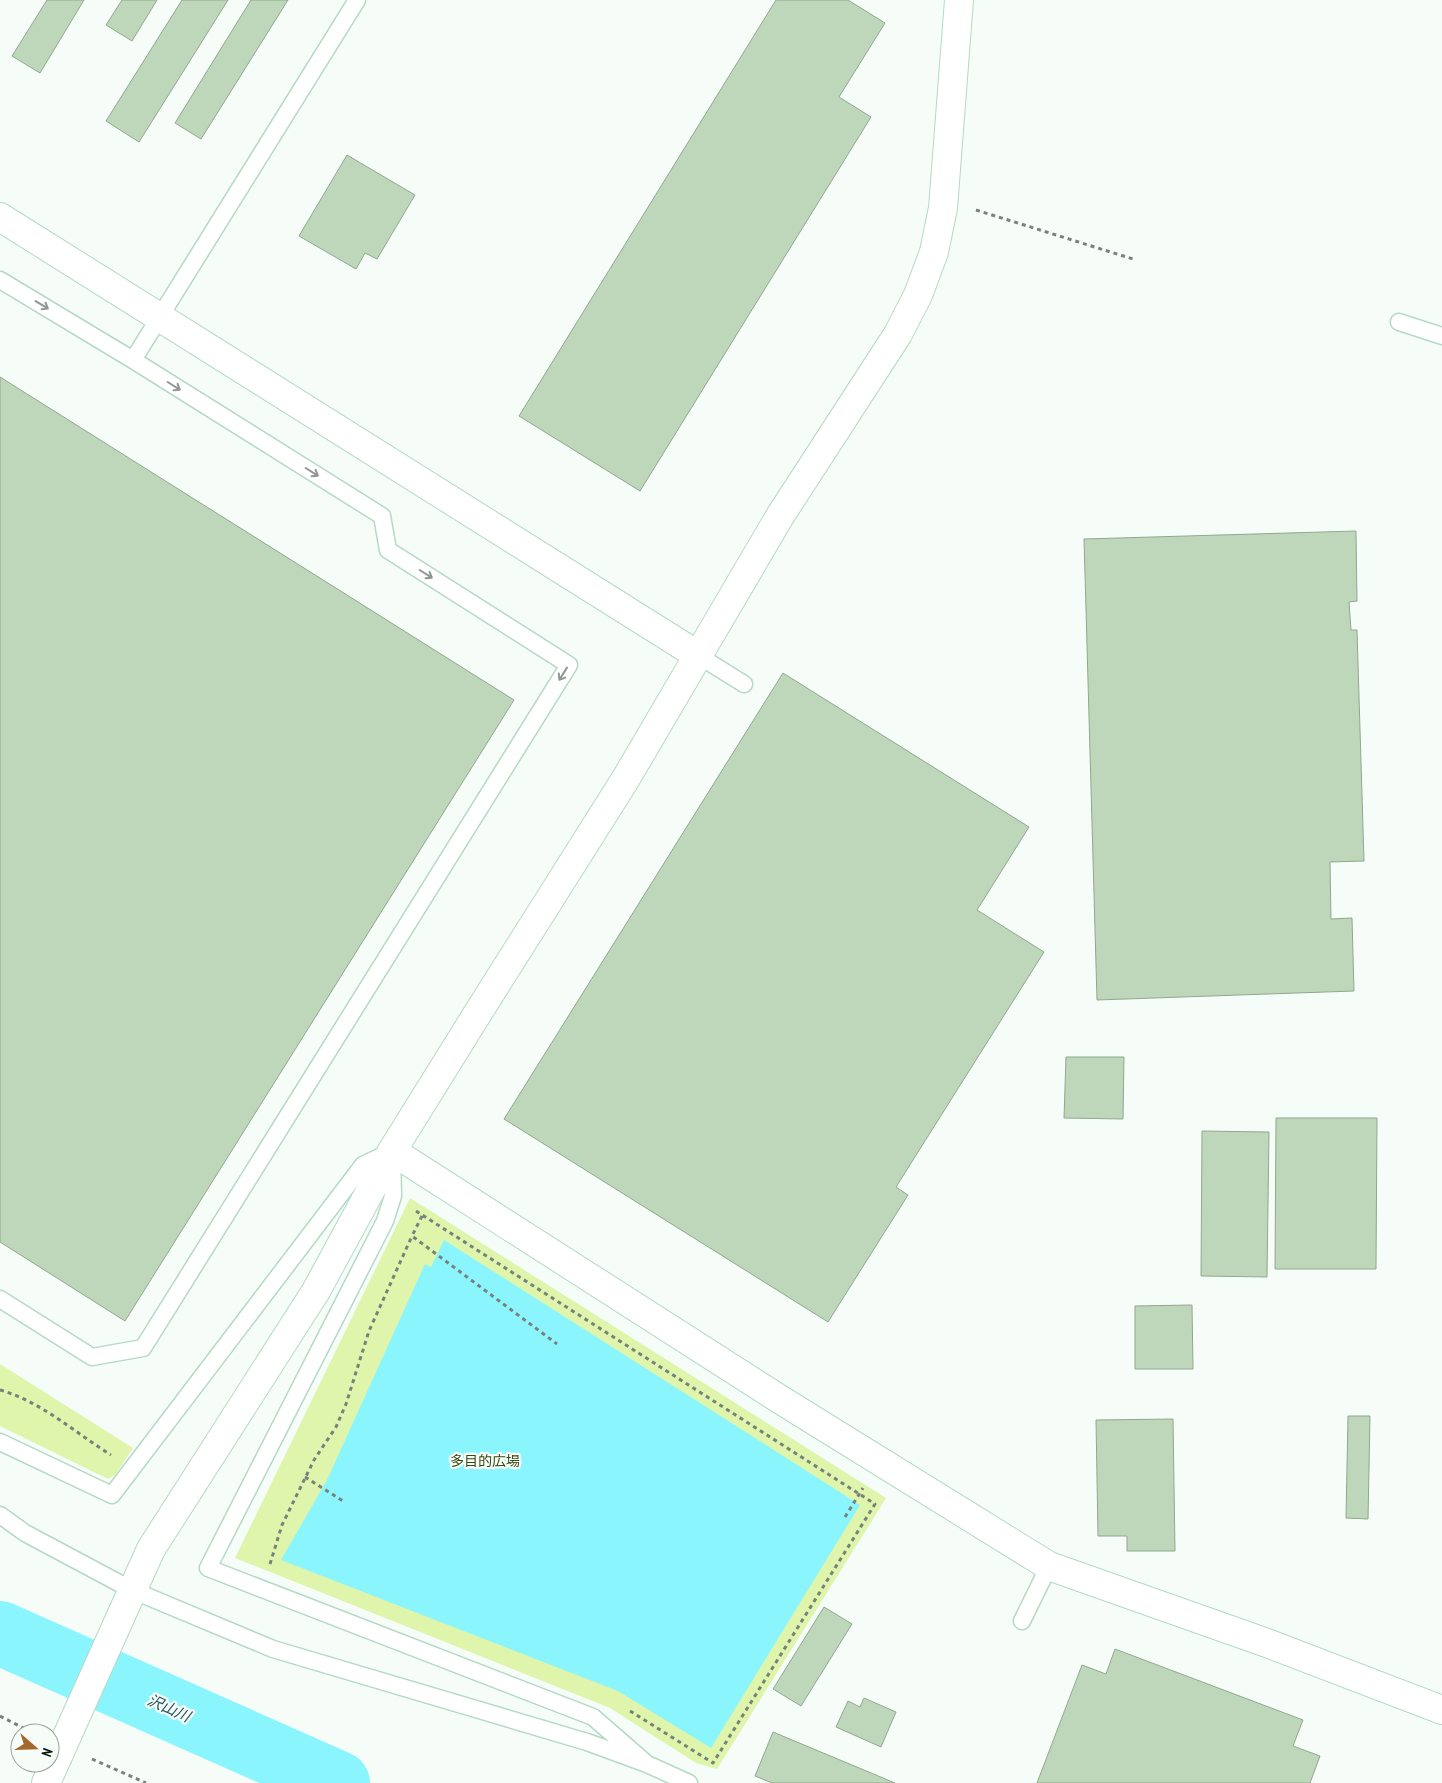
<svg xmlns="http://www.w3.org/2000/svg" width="1442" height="1783" viewBox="0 0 1442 1783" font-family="'PT Sans Narrow','Noto Sans JP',sans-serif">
<rect width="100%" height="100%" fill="#f6fdf9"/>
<path fill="#dff5ab" d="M410 1198 886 1498 717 1769 696 1763 610 1708 235 1558Z
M0 1364 133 1448 115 1475 108 1479 0 1426Z"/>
<path fill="#8af5fd" d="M444 1240 860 1505 711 1748 618 1691 281 1560 327 1480 425 1264 431 1267Z"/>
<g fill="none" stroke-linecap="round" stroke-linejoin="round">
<path stroke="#8af5fd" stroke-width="64" d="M0 1633 338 1783"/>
</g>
<path fill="#bed7ba" stroke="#90a88d" d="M47 0H84L40 73 12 56Z
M122 0H157L132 41 106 25Z
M182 0H228L139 142 106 121Z
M251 0H288L201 139 175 123Z
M776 0H848L885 23 839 97 871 117 640 491 519 416Z
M347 155 415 195 377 259 365 253 356 269 299 236Z
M0 377 514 700 125 1321 0 1242Z
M1356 531 1357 601 1349 602 1351 630H1357L1364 861 1330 862 1331 919 1352 918 1354 991 1097 1000 1084 539Z
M783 673 1029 827 977 910 1044 952 896 1187 908 1195 828 1322 504 1119Z
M1066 1057H1124L1123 1119 1064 1118Z
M1276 1118H1377L1376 1269H1275Z
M1202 1131 1269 1132 1267 1277 1201 1276Z
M1192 1305 1193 1369H1135V1306Z
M1348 1416H1370L1368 1519 1346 1518Z
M1173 1419 1175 1551H1127V1536H1098L1096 1420Z
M824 1607 852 1624 801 1706 773 1689Z
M1115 1649 1303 1720 1293 1746 1320 1756 1310 1783H1037L1082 1665 1106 1674Z
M864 1698 896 1712 881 1747 836 1727 848 1701 860 1707Z
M773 1732 895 1783H772L755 1776Z"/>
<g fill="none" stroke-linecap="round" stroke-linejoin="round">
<defs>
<path id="service" d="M0 280 133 360 382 516 388 550 569 665 143 1348 92 1357 0 1299
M1399 322 1442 336
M133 360 357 0
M699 656 744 684
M0 1442 112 1495 363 1165 392 1151 393 1196 385 1221 208 1568 593 1717 647 1764
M0 1515 25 1533 132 1590 273 1649 587 1742 647 1764 689 1783
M1022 1621 1049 1566"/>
<path id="minor" d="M46 1783 151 1549 316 1291 392 1151"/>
<path id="tertiary" d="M959 0 943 208 934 252 918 295 898 334 780 516 625 780 481 1008 392 1151 781 1400 1049 1566 1267 1643 1442 1710
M0 217 699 656"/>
</defs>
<use href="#service" stroke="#b4d9c5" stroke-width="19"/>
<use href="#minor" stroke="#b4d9c5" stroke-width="30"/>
<use href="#tertiary" stroke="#b4d9c5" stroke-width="30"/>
<path stroke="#77827c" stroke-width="3" stroke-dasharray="4 4" stroke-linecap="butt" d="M976 210 1133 259
M416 1211 875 1504 713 1763 627 1709
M422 1216 412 1236 557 1344
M0 1390C42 1402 74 1432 111 1455
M305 1477 343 1501
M845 1517 863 1488
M270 1564 282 1525 314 1460 336 1427 346 1404 369 1331 412 1236
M0 1716 33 1733
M92 1759 146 1783"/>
<use href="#service" stroke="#fff" stroke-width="16"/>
<use href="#minor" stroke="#fff" stroke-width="28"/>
<use href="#tertiary" stroke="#fff" stroke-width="28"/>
</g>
<defs><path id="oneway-shaft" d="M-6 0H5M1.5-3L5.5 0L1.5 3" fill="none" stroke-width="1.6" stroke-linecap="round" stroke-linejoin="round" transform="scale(1.25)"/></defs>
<g stroke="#909693">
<use href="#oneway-shaft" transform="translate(42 305) rotate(31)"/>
<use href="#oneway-shaft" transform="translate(174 386) rotate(32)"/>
<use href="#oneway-shaft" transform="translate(312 472) rotate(32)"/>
<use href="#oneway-shaft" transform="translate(426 574) rotate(32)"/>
<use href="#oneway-shaft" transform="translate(563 674) rotate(122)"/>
</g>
<g text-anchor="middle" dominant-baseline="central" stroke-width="4.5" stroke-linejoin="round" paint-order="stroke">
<g font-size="14" fill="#38450f" stroke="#f6fdf9">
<text x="485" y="1461">多目的広場</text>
</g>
<g font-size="15" font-style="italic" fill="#265559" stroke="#f6fdf9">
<text transform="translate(169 1708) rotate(24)">沢山川</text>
</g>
</g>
<g transform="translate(35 1748) rotate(110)"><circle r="24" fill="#f6fdf9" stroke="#97a19b"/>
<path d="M0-4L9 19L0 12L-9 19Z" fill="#a5682c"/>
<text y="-8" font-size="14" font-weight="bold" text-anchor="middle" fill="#08160f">N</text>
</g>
</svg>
